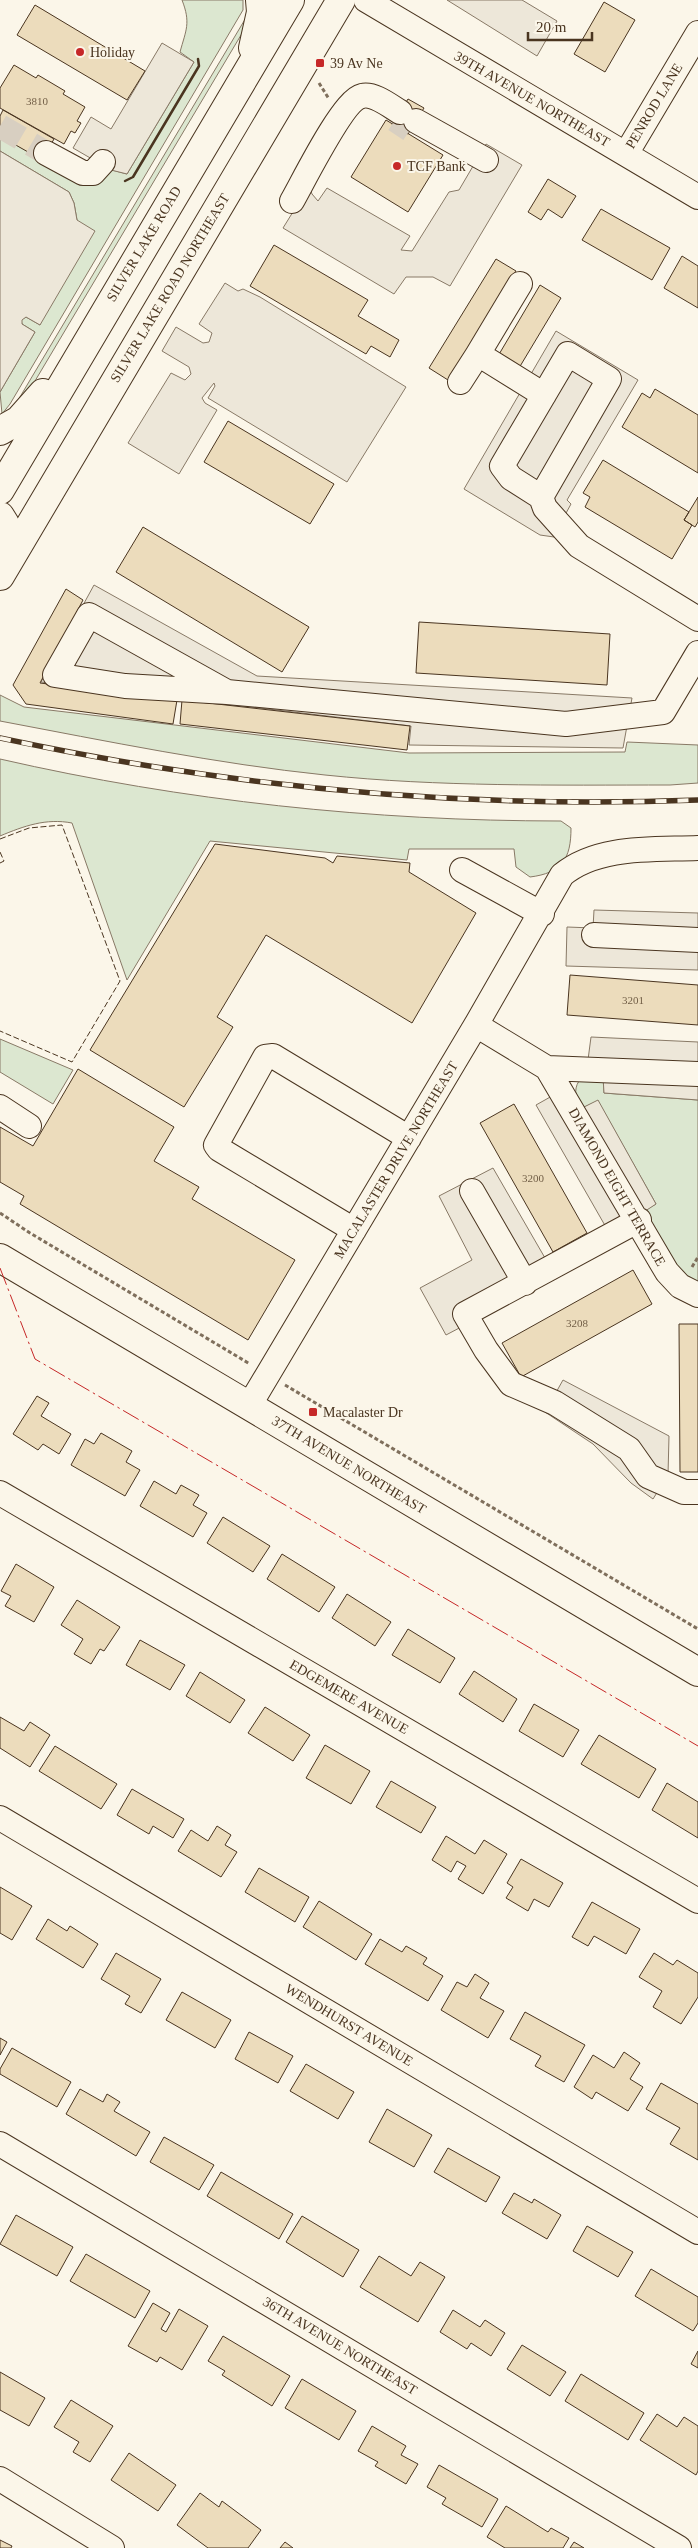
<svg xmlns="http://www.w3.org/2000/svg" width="698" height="2548" viewBox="0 0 698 2548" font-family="'Times New Roman',serif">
<rect width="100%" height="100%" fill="#fbf6e9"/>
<path fill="#dce7d0" stroke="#887966" d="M182 0H243V10L10 404 2 414 0 392 35 332 22 324 21 320 26 317 40 325 77 220 74 203 69 192 0 151V136L89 185H93L112 170 127 174 194 62 180 52C186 30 191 23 182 0Z
M247 16 244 30 32 386 11 412Z
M0 695 24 707 409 753 625 752 627 742 698 745V783L670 785C555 785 439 787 325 775 218 764 106 741 0 721Z
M0 759C183 801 373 821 561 821L571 828C571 859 562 873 530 877L516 867 514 849H409L407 860 210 841 127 980 72 823C46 818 24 826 0 836Z
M0 1039 73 1070 53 1104 0 1072Z
M603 1077 604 1093 698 1100V1284L677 1269 642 1212 656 1204 598 1101 582 1108C576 1100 573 1090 579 1081Z"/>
<path fill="#ede7d9" stroke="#887966" d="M447 0H522L557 21 537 56Z
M162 43 194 62 127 174 111 170 73 148 91 117 111 129Z
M486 144 522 165 450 286 433 277H406L394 294 283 228 309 186 312 194 318 201 327 188 410 236 401 250 412 251 449 192 459 190Z
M0 151 69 192 74 203 77 220 95 231 40 325 26 317 22 320V324L35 332 0 392Z
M225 283 238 291 243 289 260 297 406 387 347 482 208 398 215 386 214 383 202 398 205 403 217 410 179 474 128 443 171 373 185 380 191 374 189 367 162 351 176 327 203 343 209 342 212 333 199 324Z
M556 331 638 380 567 500 571 504 565 515 561 538 540 535 464 489Z
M94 585 257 676 632 698 623 748 409 745 411 726 41 682Z
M594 910 698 913V970L566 966 567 927 593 928Z
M591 1037 698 1042V1100L604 1093 603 1077 586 1075Z
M575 1092 582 1108 598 1100 656 1204 627 1223 607 1229 536 1105 552 1096Z
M493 1168 556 1277 446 1335 420 1288 472 1260 439 1196Z
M563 1380 669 1436 668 1475 653 1499 631 1483 593 1444 545 1412Z"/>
<path fill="#ecdcbc" stroke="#4a3520" d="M604 2 635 20 605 72 574 54Z
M35 5 145 71 127 100 17 35Z
M14 65 36 78 38 75 65 91 63 94 85 107 77 121 81 123 75 133 71 131 64 144 0 108V88Z
M408 99 424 108 408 134 392 125Z
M3 110 54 139 42 160 0 136V116Z
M386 120 443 155 408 212 351 177Z
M548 179 576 196 562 218 548 209 541 220 528 212Z
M601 209 670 248 652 280 582 240Z
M274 245 368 300 358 316 399 340 390 357 371 346 366 354 250 286Z
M682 256 698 266V308L664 288Z
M496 259 516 271 448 380 429 368Z
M540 285 561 298 519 368 498 356Z
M655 389 698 415V473L622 427 642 393 650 398Z
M228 421 334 484 310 524 204 462Z
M603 460 689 512 684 520 692 525 672 559 585 507 590 497 583 493Z
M698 497V522L695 527 684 520Z
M143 527 309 627 282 672 116 572Z
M66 589 83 600 40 683 177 700 173 724 26 704 13 685Z
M419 622 610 634 607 685 416 673Z
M182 700 410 726 407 750 180 724Z
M215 844 325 858 333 863 337 856 410 863 409 872 476 913 412 1023 266 935 217 1017 233 1027 184 1107 90 1050Z
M570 975 698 985V1025L567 1015Z
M78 1069 174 1127 154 1161 199 1187 192 1199 295 1260 248 1340 20 1204 24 1196 0 1182V1127L33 1146Z
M514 1104 587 1233 553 1252 480 1123Z
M633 1270 652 1304 521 1377 502 1343Z
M679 1324H698V1472H680Z
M37 1396 49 1403 41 1416 71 1434 59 1454 43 1444 38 1450 13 1434Z
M101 1433 132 1451 126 1462 140 1470 125 1496 71 1465 85 1439 94 1444Z
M154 1481 176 1494 181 1485 199 1495 193 1505 207 1513 193 1537 140 1506Z
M223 1517 270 1546 253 1572 207 1543Z
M282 1554 335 1587 319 1612 267 1579Z
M16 1564 54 1587 34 1622 5 1606 11 1596 1 1591Z
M347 1594 391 1622 375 1646 332 1618Z
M77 1600 120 1627 104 1651 100 1649 91 1664 74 1654 83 1639 61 1625Z
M408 1629 455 1658 440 1683 392 1655Z
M140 1640 185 1665 170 1690 126 1665Z
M474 1671 517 1699 503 1722 459 1694Z
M200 1672 245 1700 230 1723 186 1696Z
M534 1704 579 1730 563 1757 519 1731Z
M265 1707 310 1735 293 1761 248 1733Z
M0 1717 24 1731 30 1722 50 1735 30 1767 0 1748Z
M599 1735 656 1769 639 1798 581 1764Z
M325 1745 370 1771 351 1804 306 1778Z
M55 1746 117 1784 101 1809 39 1771Z
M391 1781 436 1807 421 1833 376 1807Z
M667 1783 698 1802V1838L652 1810Z
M132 1789 184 1819 173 1838 153 1826 149 1834 117 1815Z
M217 1826 231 1835 225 1845 237 1852 221 1877 178 1851 191 1830 208 1841Z
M446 1836 475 1854 484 1840 507 1854 483 1894 458 1879 466 1866 457 1861 451 1872 432 1860Z
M521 1859 563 1883 549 1907 534 1899 528 1911 506 1898 513 1887 507 1883Z
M259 1868 309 1897 295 1922 245 1892Z
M0 1887 32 1906 12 1940 0 1933Z
M319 1901 372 1934 356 1960 303 1927Z
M592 1902 640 1929 626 1954 594 1936 588 1946 572 1937Z
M48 1919 67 1931 70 1926 98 1944 83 1968 36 1939Z
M380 1939 402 1952 406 1946 427 1958 423 1964 443 1976 428 2001 365 1964Z
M116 1953 161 1979 141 2013 125 2004 130 1996 101 1979Z
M654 1953 673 1965 677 1960 698 1973V1997L681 2024 653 2007 662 1991 639 1977Z
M475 1974 489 1983 480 1998 504 2011 488 2038 441 2010 457 1982 467 1987Z
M182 1992 231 2020 215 2048 166 2020Z
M525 2012 585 2045 564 2082 535 2066 541 2056 510 2039Z
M249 2032 293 2056 278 2083 235 2059Z
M0 2038 7 2042 0 2055Z
M12 2048 71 2082 57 2107 0 2074V2069Z
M624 2052 640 2063 630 2079 643 2087 628 2111 596 2092 592 2099 574 2087 593 2055 614 2068Z
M306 2064 354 2092 338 2119 290 2091Z
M661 2083 698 2104V2160L670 2144 680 2128 646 2109Z
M80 2089 103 2102 107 2094 120 2102 114 2111 150 2132 136 2156 66 2114Z
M387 2109 432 2135 414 2167 369 2142Z
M164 2137 214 2165 199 2190 150 2162Z
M448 2148 500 2177 486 2202 434 2172Z
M221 2172 293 2214 279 2239 207 2196Z
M514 2193 532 2203 534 2199 561 2215 547 2239 502 2213Z
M16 2215 73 2247 57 2276 0 2244Z
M302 2216 359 2250 343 2277 286 2242Z
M587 2226 633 2252 618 2277 573 2251Z
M86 2254 150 2291 135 2318 70 2281Z
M379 2256 411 2276 420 2262 445 2277 418 2322 360 2287Z
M651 2269 698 2297V2323L693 2331 635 2296Z
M153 2303 170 2313 161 2329 166 2332 179 2309 208 2326 182 2370 160 2357 157 2362 128 2346Z
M453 2310 480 2327 485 2320 505 2333 491 2356 471 2343 467 2349 440 2332Z
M223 2336 290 2376 272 2406 222 2375 225 2371 208 2361Z
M522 2345 566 2372 550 2396 507 2369Z
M698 2351V2368L691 2364Z
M0 2372 45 2398 29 2426 0 2410Z
M581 2374 644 2413 628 2440 565 2401Z
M302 2379 356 2411 339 2440 285 2408Z
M71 2400 113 2426 90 2462 73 2452 79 2442 54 2427Z
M657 2414 677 2427 684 2417 698 2426V2471L696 2475 640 2440Z
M372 2426 406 2446 401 2455 418 2464 406 2484 375 2466 378 2462 358 2451Z
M129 2453 176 2485 158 2511 111 2480Z
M439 2465 498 2499 482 2527 442 2504 446 2498 427 2487Z
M200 2493 219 2507 222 2501 261 2530 248 2548H208L177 2525Z
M506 2506 548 2532 551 2528 569 2538 563 2548H505L487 2537Z
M0 2540 12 2546 11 2548H0Z
M285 2542 293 2548H280Z
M574 2542 584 2548H570Z"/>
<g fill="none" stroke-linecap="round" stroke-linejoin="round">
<path stroke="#d8cfc1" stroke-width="24" stroke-dasharray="24 12" stroke-linecap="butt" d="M395 120 410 130
M0 126 46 153"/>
<defs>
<path id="minor" d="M366 0 698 197
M416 121 486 160
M46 153 83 173H93L103 162
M626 154 698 33
M292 201C303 182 343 100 362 96 374 93 390 106 400 112
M520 284 478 354 544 395
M460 382 478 354
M541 497 609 379 568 354 502 466 511 478 541 497 545 508 579 546 698 619
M227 692 125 686 55 675 89 615 227 692 566 724 663 712 698 653
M462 870 542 914
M594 935 698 940
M476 1025 547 1068 698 1074
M547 1068 667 1272 680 1286 698 1295
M0 1107 29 1126
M472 1191 525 1283
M639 1220 465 1314 486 1350 511 1384 555 1403 629 1449 648 1476 684 1492H698
M354 1230 219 1149 216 1145 265 1057 273 1056 409 1138
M249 1406 476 1025 562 875C598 845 654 850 698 848
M0 1493 698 1901
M0 1818 698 2232
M0 2144 679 2548
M0 2479 112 2548"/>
<path id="major" d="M253 48 261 12 260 0
M0 431 19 420 43 393
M0 490 290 0
M0 516 5 524 3 568
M0 576 341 0
M0 1258 698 1672"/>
</defs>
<use href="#minor" stroke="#4a3520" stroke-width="26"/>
<use href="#major" stroke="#4a3520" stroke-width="30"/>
<path stroke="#7f6f5c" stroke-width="3" stroke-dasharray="4 2.5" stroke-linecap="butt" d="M319 83 329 99
M0 1213 30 1233 250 1364
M692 1267 698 1257
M285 1385 698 1629"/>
<use href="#minor" stroke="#fbf6e9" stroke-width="24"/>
<use href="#major" stroke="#fbf6e9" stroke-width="28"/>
<defs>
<path id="rail" d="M0 738C229 787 464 809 698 800"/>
</defs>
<use href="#rail" stroke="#4a3520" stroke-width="5.5"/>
<use href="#rail" stroke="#fbf6e9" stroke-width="4" stroke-dasharray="11" stroke-linecap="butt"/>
<path stroke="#4a3520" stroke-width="1" stroke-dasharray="6 2.5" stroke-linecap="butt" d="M0 839 29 828 62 825 120 981 72 1062 0 1031
M0 852 4 861 0 863"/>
<path stroke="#4a3520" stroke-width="2.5" d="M125 181 133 177 199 66 198 59"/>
<path stroke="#c62828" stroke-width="1" stroke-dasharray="18 4 2.5 4" stroke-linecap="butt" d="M0 1268 35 1359 698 1746"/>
</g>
<g fill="#c62828" stroke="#fbf6e9" stroke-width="2">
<circle cx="80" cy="52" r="5"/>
<rect x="315" y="58" width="10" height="10" rx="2.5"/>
<circle cx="397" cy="166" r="5"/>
<rect x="308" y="1407" width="10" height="10" rx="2.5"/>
</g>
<g text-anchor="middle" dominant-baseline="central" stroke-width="4" stroke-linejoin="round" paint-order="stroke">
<g font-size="11" fill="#725f47">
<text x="37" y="101">3810</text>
<text x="633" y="1000">3201</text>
<text x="533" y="1178">3200</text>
<text x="577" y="1323">3208</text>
</g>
<g font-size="14" fill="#4a3520" stroke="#fbf6e9" text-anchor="start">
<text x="90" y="52">Holiday</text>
<text x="330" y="63">39 Av Ne</text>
<text x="407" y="166">TCF Bank</text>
<text x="323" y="1412">Macalaster Dr</text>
</g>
<g font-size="14" fill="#4a3520" stroke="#fbf6e9">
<text transform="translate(532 99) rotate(30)">39TH AVENUE NORTHEAST</text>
<text transform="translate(654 106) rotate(-59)">PENROD LANE</text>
<text transform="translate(144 244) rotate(-59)">SILVER LAKE ROAD</text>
<text transform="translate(170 288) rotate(-59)">SILVER LAKE ROAD NORTHEAST</text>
<text transform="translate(396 1160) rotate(-59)">MACALASTER DRIVE NORTHEAST</text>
<text transform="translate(617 1187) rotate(60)">DIAMOND EIGHT TERRACE</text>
<text transform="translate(349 1465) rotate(31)">37TH AVENUE NORTHEAST</text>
<text transform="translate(349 1697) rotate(30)">EDGEMERE AVENUE</text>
<text transform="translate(349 2025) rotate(31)">WENDHURST AVENUE</text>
<text transform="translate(340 2346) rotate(31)">36TH AVENUE NORTHEAST</text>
</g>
</g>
<path d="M528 32v8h64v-8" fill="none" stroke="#4a3520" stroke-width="2.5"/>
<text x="536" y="32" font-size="15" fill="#4a3520" stroke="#fbf6e9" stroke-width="4" paint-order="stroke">20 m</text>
</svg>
